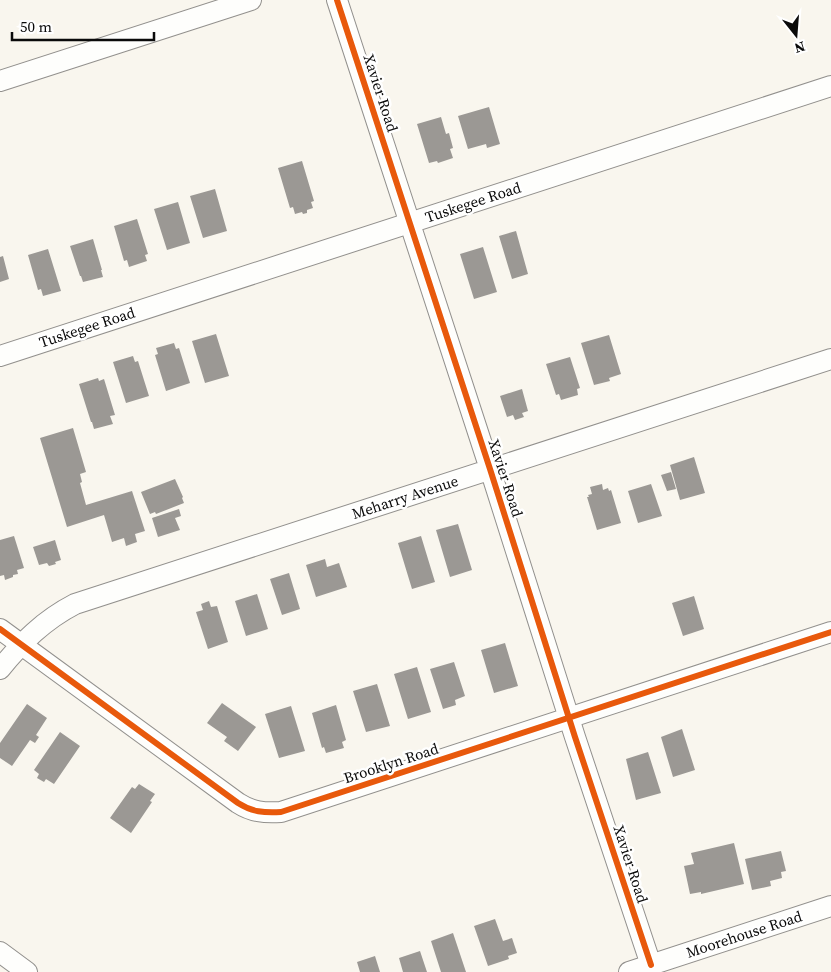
<svg xmlns="http://www.w3.org/2000/svg" width="831" height="972" viewBox="0 0 831 972" font-family="'Source Serif 4',serif">
<rect width="100%" height="100%" fill="#f9f6ee"/>
<path fill="#9b9894" d="M489 107 500 144 487 148 486 144 468 149 458 116Z
M441 117 446 134 449 133 453 148 450 149 453 158 438 163 437 161 429 163 417 124Z
M302 161 314 201 311 202 313 208 307 210V213L303 214 302 212 295 214 293 207 290 208 278 168Z
M215 189 227 231 203 238 190 196Z
M178 202 190 243 167 250 154 209Z
M137 219 148 254 145 255 147 261 129 267 127 260 124 261 114 226Z
M516 231 528 274 512 279 499 236Z
M93 239 102 270H101L103 277 83 282 81 276H80L70 246Z
M483 247 497 292 474 299 460 254Z
M48 249 61 291 43 296 41 289 38 290 28 255Z
M3 256 9 279 0 282V257Z
M216 334 229 376 205 383 192 341Z
M609 335 621 374 609 378 610 381 594 385 581 343Z
M174 343 176 349 179 348 190 383 166 391 155 355 158 354 156 348Z
M133 356 135 362 138 361 149 396 126 403 113 362Z
M570 357 580 388 577 389 578 395 561 400 559 394 556 395 546 364Z
M98 378 99 381 104 379 115 415 110 416 113 424 94 429 92 422H91L79 384Z
M522 389 528 411 522 413 524 417 515 420 513 415 507 417 500 396Z
M73 428 86 472 80 474 82 482 80 483 86 505 132 491 145 531 135 534 137 542 126 546 124 538 112 542 104 515 67 527 40 438Z
M694 457 705 493 680 500 670 465Z
M671 472 676 489 667 491 661 475Z
M175 479 183 497 182 498 184 503 156 514 155 512 150 514 141 492Z
M602 484 603 490 608 488 609 491 611 490 621 523 597 530 587 497H589L588 495 592 494 590 487Z
M651 484 662 516 638 523 628 491Z
M179 509 181 516 175 518 180 530 158 537 152 518Z
M458 524 472 570 450 577 436 530Z
M14 536 24 568 17 570 18 574 13 575V577L5 580 4 575 0 576V540Z
M421 536 435 582 412 589 398 543Z
M55 540 61 560 55 562 56 564 49 566 47 563 39 565 33 547Z
M325 559 327 567 339 563 347 587 316 597 306 565Z
M289 573 300 609 282 615 270 579Z
M257 594 268 629 246 636 235 601Z
M694 596 704 629 683 636 672 603Z
M209 601 211 607 217 606 228 642 208 649 196 612 203 610 201 604Z
M505 643 518 686 494 693 481 650Z
M454 662 465 696 455 700 456 705 443 709 430 669Z
M417 667 431 712 408 719 394 674Z
M377 684 390 726 366 732 353 691Z
M222 703 256 727 238 751 224 741 227 737 207 723Z
M27 704 47 718 36 735 39 737 35 743 30 740 12 766 0 758V743Z
M336 705 346 740 342 742 344 748 326 753 324 747 322 748 312 713Z
M291 706 305 751 279 758 265 714Z
M682 729 695 770 673 777 661 737Z
M60 732 80 746 54 784 46 779 44 782 37 778 39 774 34 770Z
M648 752 661 793 636 800 626 759Z
M139 784 155 794 150 801 152 802 131 833 110 818 132 787 135 789Z
M734 843 744 884 701 894V892L690 894 684 866 694 864 691 853Z
M781 851 786 871 781 872 782 878 770 881 771 886 752 890 745 859Z
M495 919 503 941 512 938 517 953 508 956 509 959 488 966 474 926Z
M453 933 466 972H441L431 941Z
M420 951 427 972H403L399 958Z
M375 956 380 972H360L357 962Z"/>
<g fill="none" stroke-linecap="round" stroke-linejoin="round">
<defs>
<path id="minor" d="M337 0 490 469 575 737 651 965
M0 81 251 0
M0 356 831 86
M0 629 238 803C252 812 264 813 281 812L831 632
M0 669C22 642 44 620 75 604L831 359
M0 952 27 972
M629 972 831 906"/>
</defs>
<use href="#minor" stroke="#92908d" stroke-width="22"/>
<use href="#minor" stroke="#fefefc" stroke-width="20"/>
<defs>
<path id="cycleway" d="M337 0 490 469 575 737 651 965
M0 629 238 803C252 812 264 813 281 812L831 632"/>
</defs>
<use href="#cycleway" stroke="#fff" stroke-width="9"/>
<use href="#cycleway" stroke="#e8590c" stroke-width="6"/>
</g>
<g text-anchor="middle" dominant-baseline="central" stroke-width="5" stroke-linejoin="round" paint-order="stroke">
<g font-size="15" fill="#0a0a0a" stroke="#fff">
<text transform="translate(381 93) rotate(72)">Xavier Road</text>
<text transform="translate(473 202) rotate(-18)">Tuskegee Road</text>
<text transform="translate(87 327) rotate(-18)">Tuskegee Road</text>
<text transform="translate(506 478) rotate(72)">Xavier Road</text>
<text transform="translate(405 497) rotate(-18)">Meharry Avenue</text>
<text transform="translate(391 763) rotate(-18)">Brooklyn Road</text>
<text transform="translate(631 864) rotate(72)">Xavier Road</text>
<text transform="translate(744 934) rotate(-18)">Moorehouse Road</text>
</g>
</g>
<g transform="translate(796 35) rotate(163)" stroke="#ffffff" stroke-width="4" paint-order="stroke">
<path d="M0-4L9 19L0 12L-9 19Z" fill="#0a0a0a"/>
<text y="-8" font-size="14" font-weight="bold" text-anchor="middle" fill="#0a0a0a">N</text>
</g>
<path d="M12 32v8h142v-8" fill="none" stroke="#0a0a0a" stroke-width="2.5"/>
<text x="20" y="32" font-size="15" fill="#0a0a0a" stroke="#ffffff" stroke-width="4" paint-order="stroke">50 m</text>
</svg>
